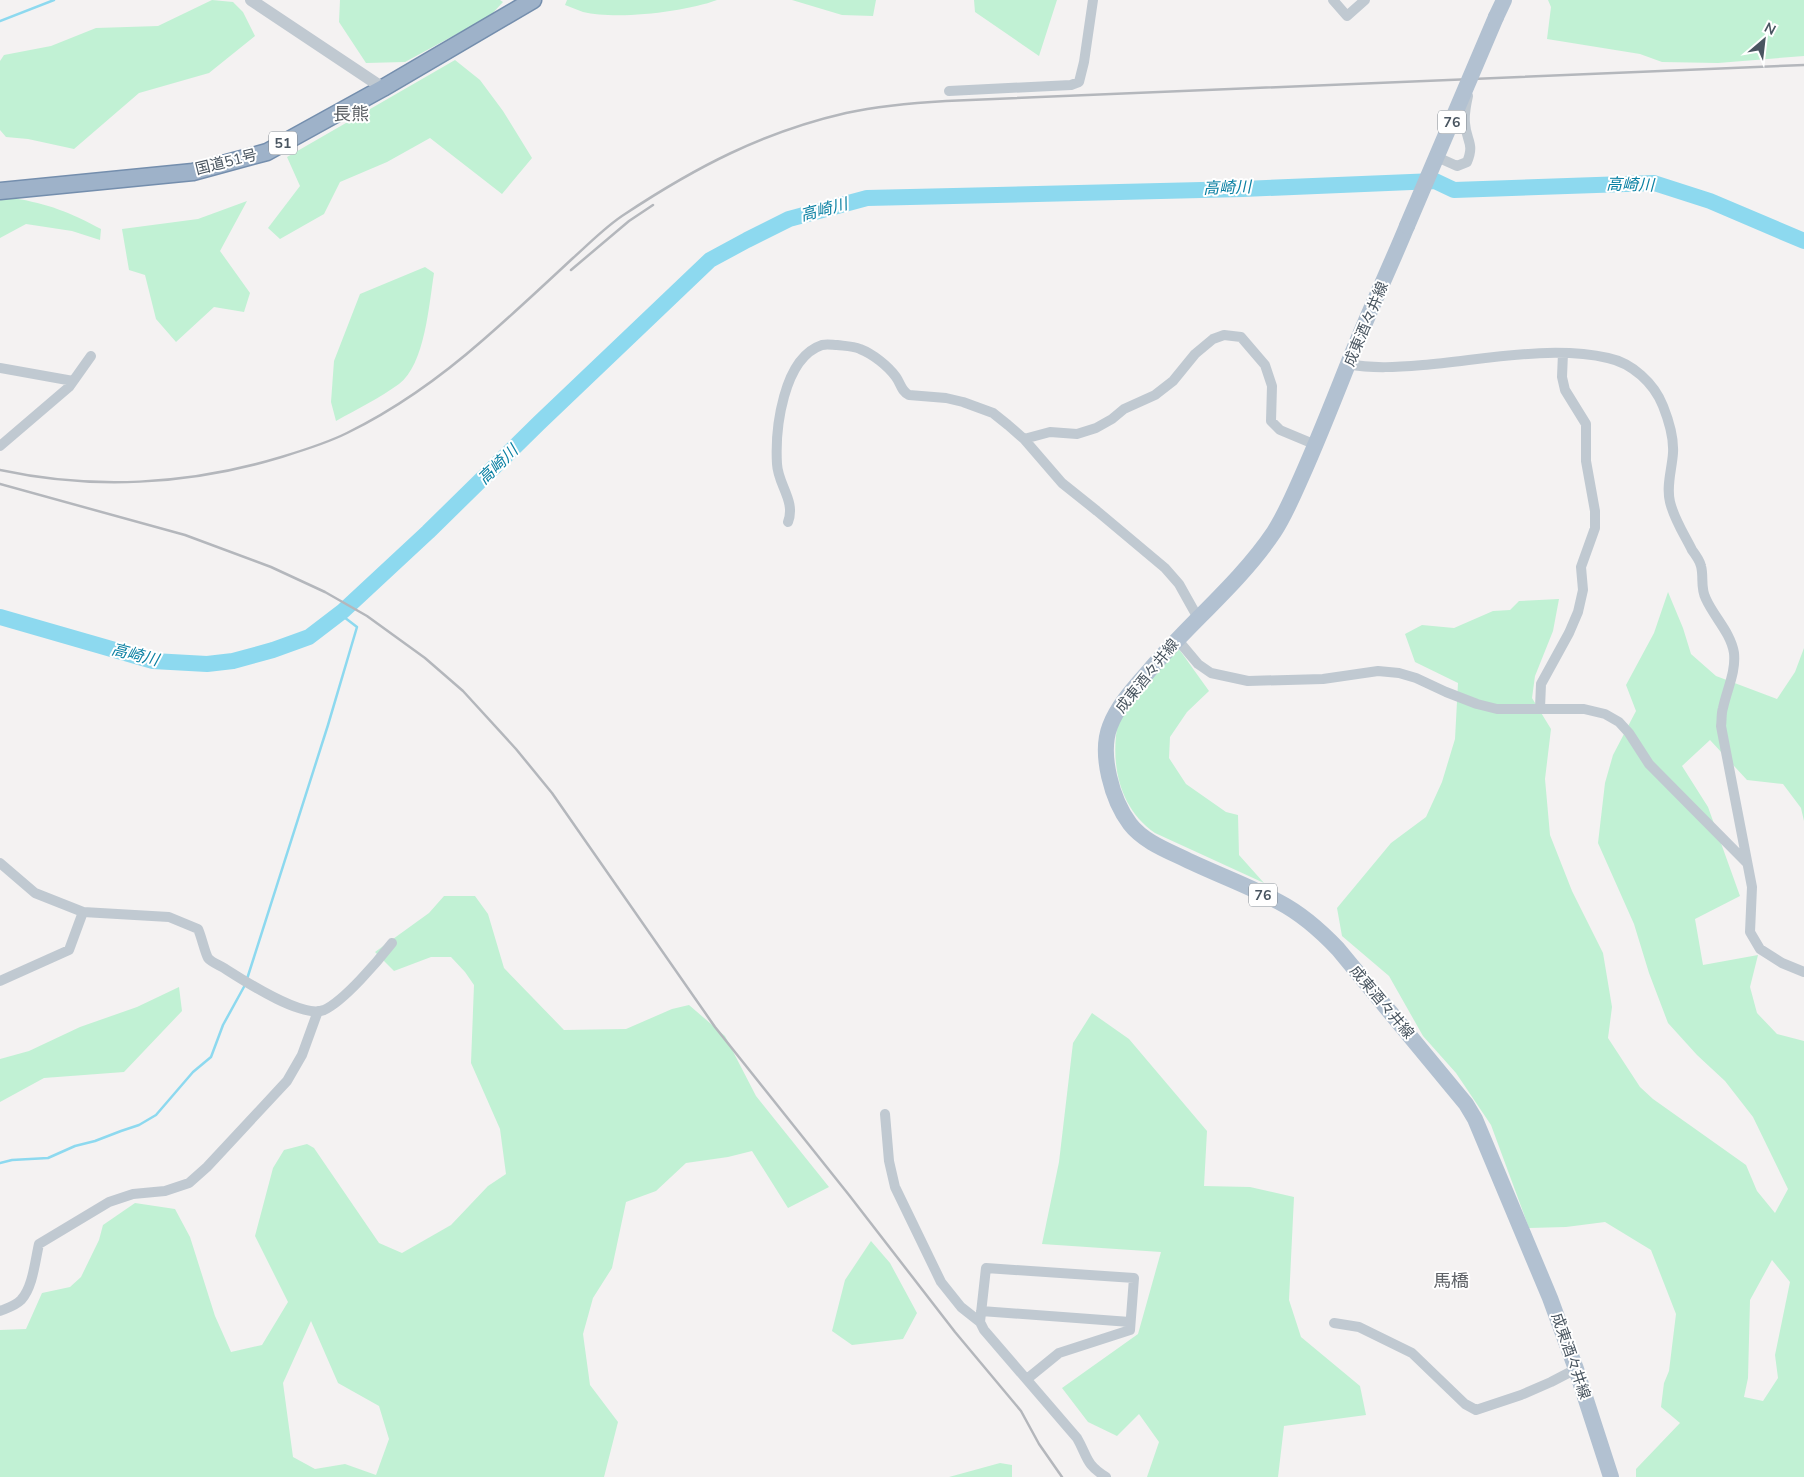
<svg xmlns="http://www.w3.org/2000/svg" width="1804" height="1477" viewBox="0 0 1804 1477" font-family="'Nunito Sans','Noto Sans JP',sans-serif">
<rect width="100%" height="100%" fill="#f4f2f2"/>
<path fill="#c1f1d4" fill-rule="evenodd" d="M212 0 233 2 243 12 255 36 209 73 139 93 74 149 28 139 6 137 0 130V61L4 55 51 46 96 28 158 26Z
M340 0H500L503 2 490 16 405 62 366 63 339 22Z
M567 0H717C685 12 617 20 583 12 577 10 571 7 565 5Z
M792 0H876L873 16 842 15Z
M974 0H1057L1039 56 975 12Z
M1548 0H1804V56L1718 63 1662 62 1640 54 1547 39 1551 7Z
M455 60 480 80 503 111 532 158 502 194 430 138 387 162 340 182 324 214 280 239 268 228 300 186 287 157Z
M13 198C49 204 69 212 101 229L100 240 72 231 26 224 0 238V200Z
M247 201 220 251 250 293 244 312 214 307 176 342 156 319 145 275 129 270 122 229 198 219Z
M425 267 434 273C429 304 425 365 399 384 380 398 357 409 336 421L331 402 334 361 360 294Z
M1668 592 1683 628 1691 654 1716 676 1777 699 1795 672 1804 648V821L1801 808 1783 784 1747 780 1710 740 1682 766 1708 807 1740 896 1695 919 1703 965 1758 955 1750 987 1757 1013 1777 1034 1804 1041V1477H1636V1469L1680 1423 1661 1407 1664 1383 1669 1371 1676 1314 1651 1250 1605 1222 1566 1227 1529 1228 1491 1125 1456 1073 1423 1036 1389 976 1342 936 1337 908 1391 843 1426 817 1442 782 1455 739 1458 683 1415 662 1405 634 1422 625 1454 628 1493 611 1510 610 1519 601 1559 599 1553 631 1535 676 1532 698 1551 729 1545 779 1550 835 1572 891 1603 953 1612 1007 1608 1038 1640 1087 1653 1099 1746 1165 1757 1191 1775 1213 1788 1189 1753 1117 1725 1081 1697 1055 1668 1023 1649 973 1634 924 1598 843 1605 783 1613 755 1636 711 1626 685 1654 633ZM1772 1260 1790 1282 1775 1355 1778 1378 1763 1401 1744 1397 1748 1378 1750 1300Z
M1176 645 1209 691 1187 712 1170 737 1169 758 1186 784 1226 812 1238 815 1239 855 1264 883 1155 833C1119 808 1110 764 1118 722Z
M444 896H475L488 914 504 968 564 1030 626 1029 672 1009 689 1005 725 1036 756 1096 829 1187 788 1208 752 1151 728 1157 686 1163 656 1191 626 1202 612 1268 593 1298 583 1334 590 1385 618 1422 604 1477H0V1330L26 1329 42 1293 70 1287 81 1277 99 1240 103 1225 135 1203 175 1209 190 1237 215 1316 231 1352 262 1345 288 1302 255 1236 273 1168 284 1150 307 1144 314 1148 379 1243 402 1253 451 1225 488 1186 506 1174 500 1129 471 1063 474 985 465 972 451 957H431L394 971 375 952 429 913ZM311 1321 338 1383 379 1406 389 1439 376 1475 345 1464 315 1469 293 1457 283 1383Z
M179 987 182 1011 124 1072 44 1078 0 1102V1059L29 1051 80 1027 137 1007Z
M1092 1013 1129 1039 1207 1131 1204 1186 1250 1187 1294 1197 1289 1300 1301 1337 1360 1386 1366 1415 1284 1426 1278 1477H1147L1159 1442 1139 1414 1117 1436 1088 1422 1062 1388 1138 1334 1161 1252 1042 1244 1059 1162 1073 1043Z
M871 1241 890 1263 917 1313 903 1339 852 1345 832 1331 845 1280Z
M1000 1463 1012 1465V1477H949Z"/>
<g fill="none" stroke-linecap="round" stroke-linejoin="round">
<path stroke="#8dd9ef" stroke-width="2.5" d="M0 21 54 0
M247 979 328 725 357 627 340 614
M0 1163 12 1160 48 1158 75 1146 95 1141 121 1131 139 1125 156 1115 193 1072 211 1057 223 1025 245 985"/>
<path stroke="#8dd9ef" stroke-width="16" d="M0 617 153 661 207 664 233 661 273 650 309 637 343 611 428 532 539 423 710 260 747 240 789 219 867 198 1243 189 1435 181 1454 190 1654 183 1710 201 1804 241"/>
<defs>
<path id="trunk" d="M0 191 193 172 267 152 383 88 533 0"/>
</defs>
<use href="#trunk" stroke="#748ead" stroke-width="19"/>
<path stroke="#c0c9d1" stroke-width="10" d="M1333 0 1347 16 1365 0
M949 91 1071 85 1079 82 1084 62 1093 0
M1437 157 1457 166 1467 162C1475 143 1466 141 1465 123 1464 114 1466 105 1468 96
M1348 364C1373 369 1398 367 1423 365 1482 360 1550 345 1608 358 1632 363 1654 383 1663 406 1669 421 1674 437 1673 453 1672 469 1666 486 1670 502 1674 519 1684 534 1692 550 1695 554 1700 561 1701 566 1704 577 1700 588 1706 599 1714 617 1731 633 1734 653 1736 672 1727 689 1723 708 1721 714 1722 720 1721 726L1752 887 1750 932 1760 949 1782 963 1804 972
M0 368 73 381
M1024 439 1050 432 1077 434 1096 428 1112 419 1124 409 1155 395 1173 381 1195 354 1213 339 1224 335 1241 337 1265 365 1272 386 1271 421 1280 430 1316 445
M0 446 69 387 91 356
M788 522C796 501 778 485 777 464 775 429 783 358 822 345 827 344 833 345 837 345 845 346 853 346 860 349 873 354 888 366 896 377 901 384 901 391 909 395L946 398 963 402 993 413 1008 425 1024 439 1062 483 1097 511 1165 568 1179 584 1198 618
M1177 639 1198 664 1211 673 1248 681 1323 679 1378 671 1399 673 1416 678 1446 692 1477 704 1497 709H1584L1605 714 1619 722 1629 733 1649 764 1747 863
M1540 708 1541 684 1569 633 1578 612 1583 590 1581 567 1595 528V511L1586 461V424L1565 390 1562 377 1563 353
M0 863 35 893 83 912 169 917 198 929C201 935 205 953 208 958 211 962 219 965 224 968 243 980 302 1019 324 1010 344 1001 378 961 392 943
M0 981 69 950 83 912
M885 1114 889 1161 895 1187 941 1282 961 1307 980 1322 984 1330 1077 1438C1088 1457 1085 1464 1106 1477
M0 1311C7 1308 15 1306 21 1300 33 1287 35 1261 39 1244L109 1202 133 1194 165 1191 189 1183 207 1167 287 1081 302 1055 318 1011
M981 1311 1130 1322
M980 1322 986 1268 1134 1278 1130 1330 1059 1353 1027 1379
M1334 1323 1359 1327 1412 1353 1465 1404 1476 1410 1521 1395 1551 1382 1576 1369"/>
<path stroke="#c0c9d1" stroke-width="12" d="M251 0 383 88"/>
<path stroke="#b2c1d1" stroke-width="16" d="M1496 17 1504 0
M1407 226C1388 272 1366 318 1348 364 1333 402 1318 440 1301 478 1293 496 1285 515 1274 532 1239 584 1188 624 1148 672 1134 688 1118 705 1110 726 1099 754 1112 800 1130 824 1143 841 1166 850 1185 859 1216 874 1249 886 1279 902 1302 914 1320 930 1338 949L1466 1104 1475 1119 1550 1298 1576 1369 1611 1477"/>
<use href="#trunk" stroke="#9eb2c9" stroke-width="16"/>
<path stroke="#b4b7bc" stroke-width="2.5" d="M571 270 629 221 653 205
M0 470C92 490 188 485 278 458 301 451 325 444 347 433 396 409 442 376 483 340 513 314 543 286 573 258 590 243 606 226 625 214 696 167 763 132 846 113 879 106 912 103 946 101L1804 65
M0 484 185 535 271 567 325 592 367 616 425 658 463 691 516 749 552 793 715 1027 849 1195 955 1332 1021 1411 1039 1444 1062 1477"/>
<path stroke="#b2c1d1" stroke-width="16" d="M1407 226 1496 17"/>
</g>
<g text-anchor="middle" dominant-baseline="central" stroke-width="4" stroke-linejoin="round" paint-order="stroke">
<g fill="#fff" stroke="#808890" stroke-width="1">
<rect x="1438" y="110.5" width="28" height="23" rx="4"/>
<rect x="269" y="131.5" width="28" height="23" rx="4"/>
<rect x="1249" y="883.5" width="28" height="23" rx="4"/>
</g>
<g font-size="14" font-weight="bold" fill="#495560">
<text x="1452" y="122">76</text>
<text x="283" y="143">51</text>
<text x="1263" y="895">76</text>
</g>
<g font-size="15" fill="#495560" stroke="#fff">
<text transform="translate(226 162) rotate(-14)">国道51号</text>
<text transform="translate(1366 324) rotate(-67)">成東酒々井線</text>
<text transform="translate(1147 676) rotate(-51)">成東酒々井線</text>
<text transform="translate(1382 1002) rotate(50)">成東酒々井線</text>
<text transform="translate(1571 1356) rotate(71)">成東酒々井線</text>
</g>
<g font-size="16" font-style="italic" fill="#0a80a3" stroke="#fff">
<text transform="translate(1630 185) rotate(1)">高崎川</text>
<text transform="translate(1227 188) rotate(-2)">高崎川</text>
<text transform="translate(824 210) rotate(-15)">高崎川</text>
<text transform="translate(498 465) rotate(-44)">高崎川</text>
<text transform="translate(135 655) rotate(14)">高崎川</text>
</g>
<g font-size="18" fill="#5e6267" stroke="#fff">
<text x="351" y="114">長熊</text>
<text x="1451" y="1281">馬橋</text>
</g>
</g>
<g transform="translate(1764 40) rotate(28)" stroke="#ffffff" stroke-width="4" paint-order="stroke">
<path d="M0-4L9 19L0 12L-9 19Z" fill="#495560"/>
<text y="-8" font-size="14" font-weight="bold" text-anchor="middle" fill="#495560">N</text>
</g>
</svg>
